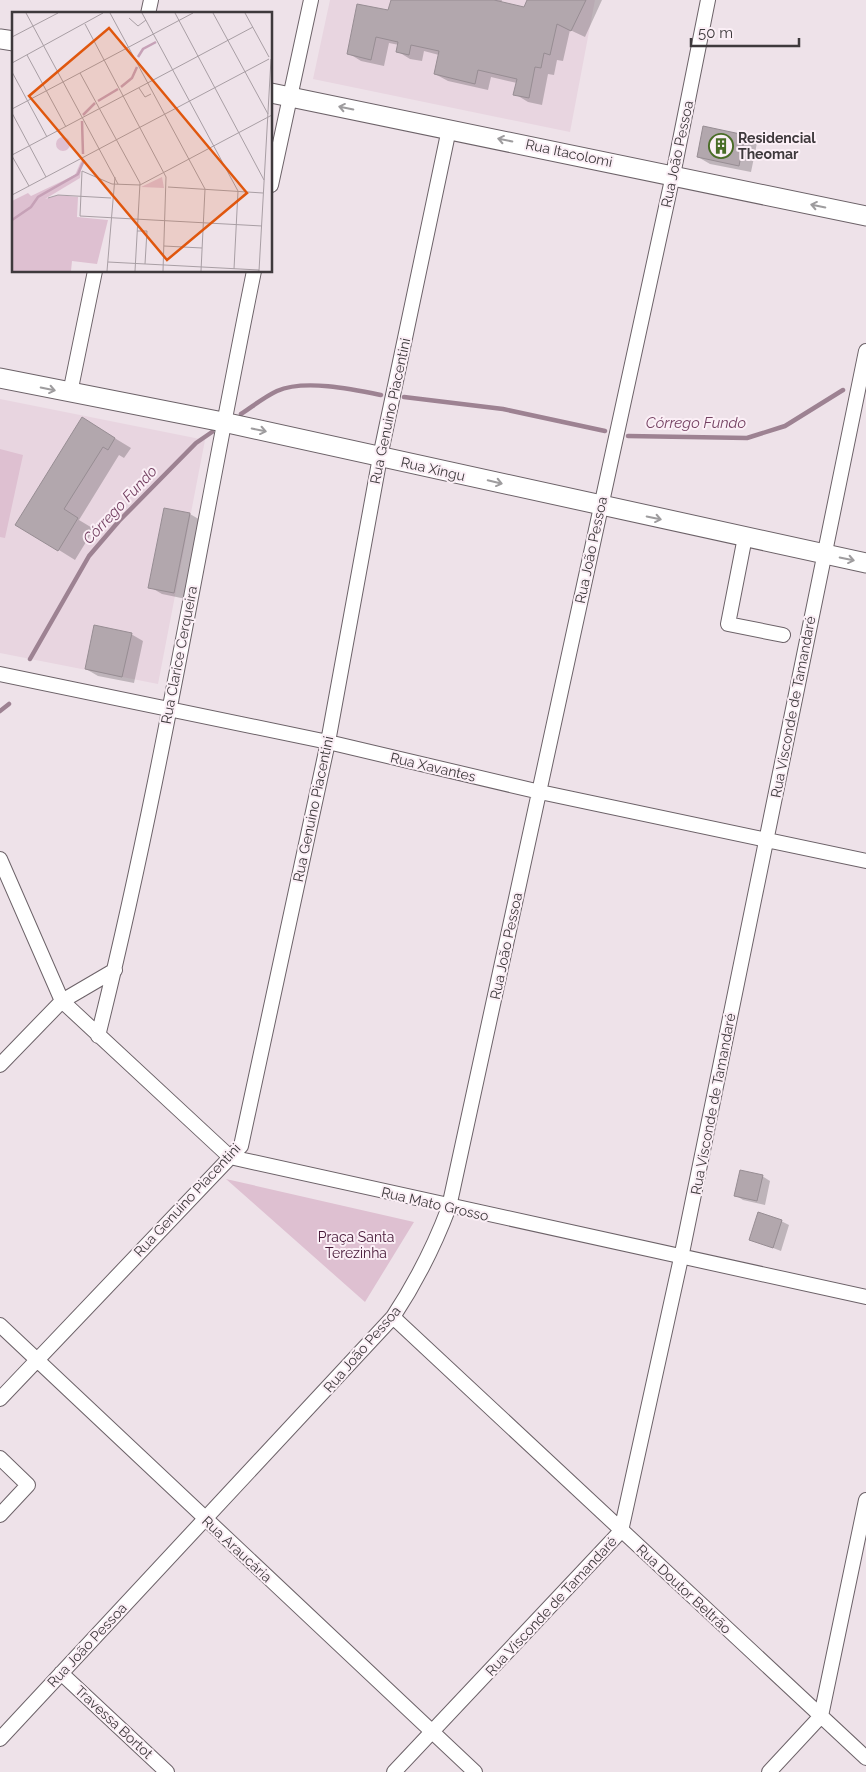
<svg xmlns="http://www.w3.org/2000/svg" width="866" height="1772" viewBox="0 0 866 1772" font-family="Raleway,sans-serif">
<rect width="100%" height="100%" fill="#eee2e9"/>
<path fill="#e8d5e0" d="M330 0H595L570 132 313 79Z
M0 399 205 440 158 684 0 653Z"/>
<path fill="#dec0d1" d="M0 449 23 455 5 538 0 537Z
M226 1179 414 1222 365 1302Z"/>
<path fill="#0003" d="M392 0H502L501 3 524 8 528 0H602L585 37 570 30 563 61 557 60 554 75 548 74 542 105 528 102 515 94 517 83 491 77 488 90 448 81 435 74 439 55 424 51 422 61 410 59 397 51 399 45 389 43 384 66 361 61 348 53 389 12Z
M745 136 757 143 751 172 710 164 698 157Z
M98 428 131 448 124 458 119 455 79 520 94 529 75 560 17 524Z
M165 509 190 514 202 521 186 599 162 594 150 587Z
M131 634 143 641 134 683 98 676 86 669Z
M762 1176 770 1181 765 1205 743 1200 735 1195Z
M781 1221 789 1225 781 1251 750 1239Z"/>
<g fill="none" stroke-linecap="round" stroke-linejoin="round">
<path stroke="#9d8292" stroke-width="4.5" d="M404 397 503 409 605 431
M241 414C252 407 264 397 277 391 304 379 352 389 381 395
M628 436 747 438 785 426 843 390
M30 659 89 556 119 521 196 443 212 432
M0 711 9 704"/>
</g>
<path fill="#b2a7ad" stroke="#978d93" d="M391 0H494L524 7 527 0H586L571 31 557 24 550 55 544 53 541 68 535 67 529 98 513 95 517 79 478 70 475 84 434 74 439 51 411 45 409 55 396 52 398 42 376 37 371 60 347 54 357 4 388 10Z
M703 126 745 135 739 166 697 157Z
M82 417 115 438 108 450 103 447 64 509 78 518 58 551 15 525Z
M164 508 190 513 174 593 148 588Z
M94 625 132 633 122 677 85 669Z
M740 1170 763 1175 757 1201 734 1196Z
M758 1212 782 1220 773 1248 749 1240Z"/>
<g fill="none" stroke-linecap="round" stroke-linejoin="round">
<defs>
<path id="street" d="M148 14 151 0
M271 185 311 0
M70 393 95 271
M745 537 728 624 783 635
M0 674 328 742 540 792 866 861
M0 859 62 1001 230 1157 866 1297
M98 1036C161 784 202 526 254 271
M0 1065 62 1001 115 970
M393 1317 866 1758
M0 1325 475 1772
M0 1399 241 1146 328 742 380 457 449 129
M0 1458 28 1485 0 1515
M61 1673 167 1772
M0 1739 393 1317C416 1282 434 1247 449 1207L673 175 708 0
M394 1772 621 1531 681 1258 866 351
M769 1772 821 1716 866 1500"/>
<path id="secondary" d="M0 39 14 41
M271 93 866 216
M0 378 223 422 866 563"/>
</defs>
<use href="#street" stroke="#6c6268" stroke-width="16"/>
<use href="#secondary" stroke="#6c6268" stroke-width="21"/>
<use href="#street" stroke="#fff" stroke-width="14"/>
<use href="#secondary" stroke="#fff" stroke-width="19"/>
</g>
<defs><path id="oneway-shaft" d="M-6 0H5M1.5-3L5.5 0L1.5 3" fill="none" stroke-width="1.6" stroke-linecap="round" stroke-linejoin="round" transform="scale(1.25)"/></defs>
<g stroke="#9e9c9e">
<use href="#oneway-shaft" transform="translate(346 108) rotate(-168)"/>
<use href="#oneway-shaft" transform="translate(505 140) rotate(-168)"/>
<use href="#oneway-shaft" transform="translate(818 206) rotate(-168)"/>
<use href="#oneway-shaft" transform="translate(48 389) rotate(12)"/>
<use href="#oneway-shaft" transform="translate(259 430) rotate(12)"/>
<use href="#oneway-shaft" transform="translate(495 482) rotate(13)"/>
<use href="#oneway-shaft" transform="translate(654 518) rotate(12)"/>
<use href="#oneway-shaft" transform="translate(847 559) rotate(12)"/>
</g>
<defs>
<symbol id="building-ring" viewBox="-11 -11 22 22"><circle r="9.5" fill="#fbeff6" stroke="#496d26" stroke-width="1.5"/><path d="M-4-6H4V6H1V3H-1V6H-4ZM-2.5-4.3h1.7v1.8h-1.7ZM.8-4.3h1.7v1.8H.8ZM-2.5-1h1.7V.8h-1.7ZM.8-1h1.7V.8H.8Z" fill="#496d26"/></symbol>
</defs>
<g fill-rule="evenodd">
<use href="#building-ring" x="707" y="132" width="28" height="28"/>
</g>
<g text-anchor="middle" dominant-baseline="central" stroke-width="4" stroke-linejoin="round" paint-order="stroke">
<g font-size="14" font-weight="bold" fill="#3e393c" stroke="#fbeff6" text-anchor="start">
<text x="738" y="138">Residencial<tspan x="738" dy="16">Theomar</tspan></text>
</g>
<g font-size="14" fill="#3e393c" stroke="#fbeff6">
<text transform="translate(569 153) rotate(12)">Rua Itacolomi</text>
<text transform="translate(677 154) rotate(-78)">Rua João Pessoa</text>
<text transform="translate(390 411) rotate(-78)">Rua Genuino Piacentini</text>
<text transform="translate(433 469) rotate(13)">Rua Xingu</text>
<text transform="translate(591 550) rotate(-78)">Rua João Pessoa</text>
<text transform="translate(179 655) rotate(-79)">Rua Clarice Cerqueira</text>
<text transform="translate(793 707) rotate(-79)">Rua Visconde de Tamandaré</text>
<text transform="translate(433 767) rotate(13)">Rua Xavantes</text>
<text transform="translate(313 809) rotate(-78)">Rua Genuino Piacentini</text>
<text transform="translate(506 946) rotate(-78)">Rua João Pessoa</text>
<text transform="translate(713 1104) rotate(-79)">Rua Visconde de Tamandaré</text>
<text transform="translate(187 1200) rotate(-47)">Rua Genuino Piacentini</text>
<text transform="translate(435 1204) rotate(13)">Rua Mato Grosso</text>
<text transform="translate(362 1349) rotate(-49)">Rua João Pessoa</text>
<text transform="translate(237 1549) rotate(43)">Rua Araucária</text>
<text transform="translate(684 1589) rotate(43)">Rua Doutor Beltrão</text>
<text transform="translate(551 1606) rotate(-47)">Rua Visconde de Tamandaré</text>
<text transform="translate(87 1645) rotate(-47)">Rua João Pessoa</text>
<text transform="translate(114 1722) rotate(43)">Travessa Bortot</text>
</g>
<g font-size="14" fill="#461837" stroke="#fbeff6">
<text x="356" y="1237">Praça Santa<tspan x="356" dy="16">Terezinha</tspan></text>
</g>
<g font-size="15" font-style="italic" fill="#744162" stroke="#fbeff6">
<text x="696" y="423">Córrego Fundo</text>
<text transform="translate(120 505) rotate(-47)">Córrego Fundo</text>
</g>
</g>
<g transform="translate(12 12)">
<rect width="260" height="260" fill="#eee2e9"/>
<path d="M44 132a7 7 0 1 1 14 0a7 7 0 1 1-14 0ZM70 147 68 166 33 187 46 183 66 185 65 205 96 208 85 252 60 249 59 259H0V189L16 181 19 184 63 163ZM150 165 152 176 129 175Z" fill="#dec0d1"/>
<path fill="none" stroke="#c6a1b7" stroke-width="2.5" d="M126 45 131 37 144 30M109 75 120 66 125 55M86 89 106 77M71 103 83 91M70 109 71 142M0 208 19 195 26 185 66 162 72 148"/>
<path fill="none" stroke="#a89ea4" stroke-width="1" d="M14 1 106 172M98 1 193 177 189 259M130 1 226 179 222 257M163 1 252 168M201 1 256 102M233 1 257 45M117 6 126 14 134 8M73 12 154 165 151 259M0 25 46 1M15 43 54 115M0 51 91 1M0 60 35 125M68 61 128 171 123 259M127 76 133 85 139 82M0 97 181 1M0 101 34 165M0 143 241 15M0 144 17 174M156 175 251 181M0 183 257 47M36 186 46 183 99 186M250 214 68 204 70 159 100 172 128 173 260 103M125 219H135L133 252M152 234 190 236M96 250 247 258M95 259 103 165M247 259 259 47"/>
<path fill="#e0570e" fill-opacity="0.15" stroke="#e0570e" stroke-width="2.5" d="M97 16 235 181 155 248 17 84Z"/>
<rect width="260" height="260" fill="none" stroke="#3e393c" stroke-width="2.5"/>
</g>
<path d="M691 38v8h108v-8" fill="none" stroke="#3e393c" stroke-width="2.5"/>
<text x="698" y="38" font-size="15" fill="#3e393c" stroke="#fbeff6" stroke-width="4" paint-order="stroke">50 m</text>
</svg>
